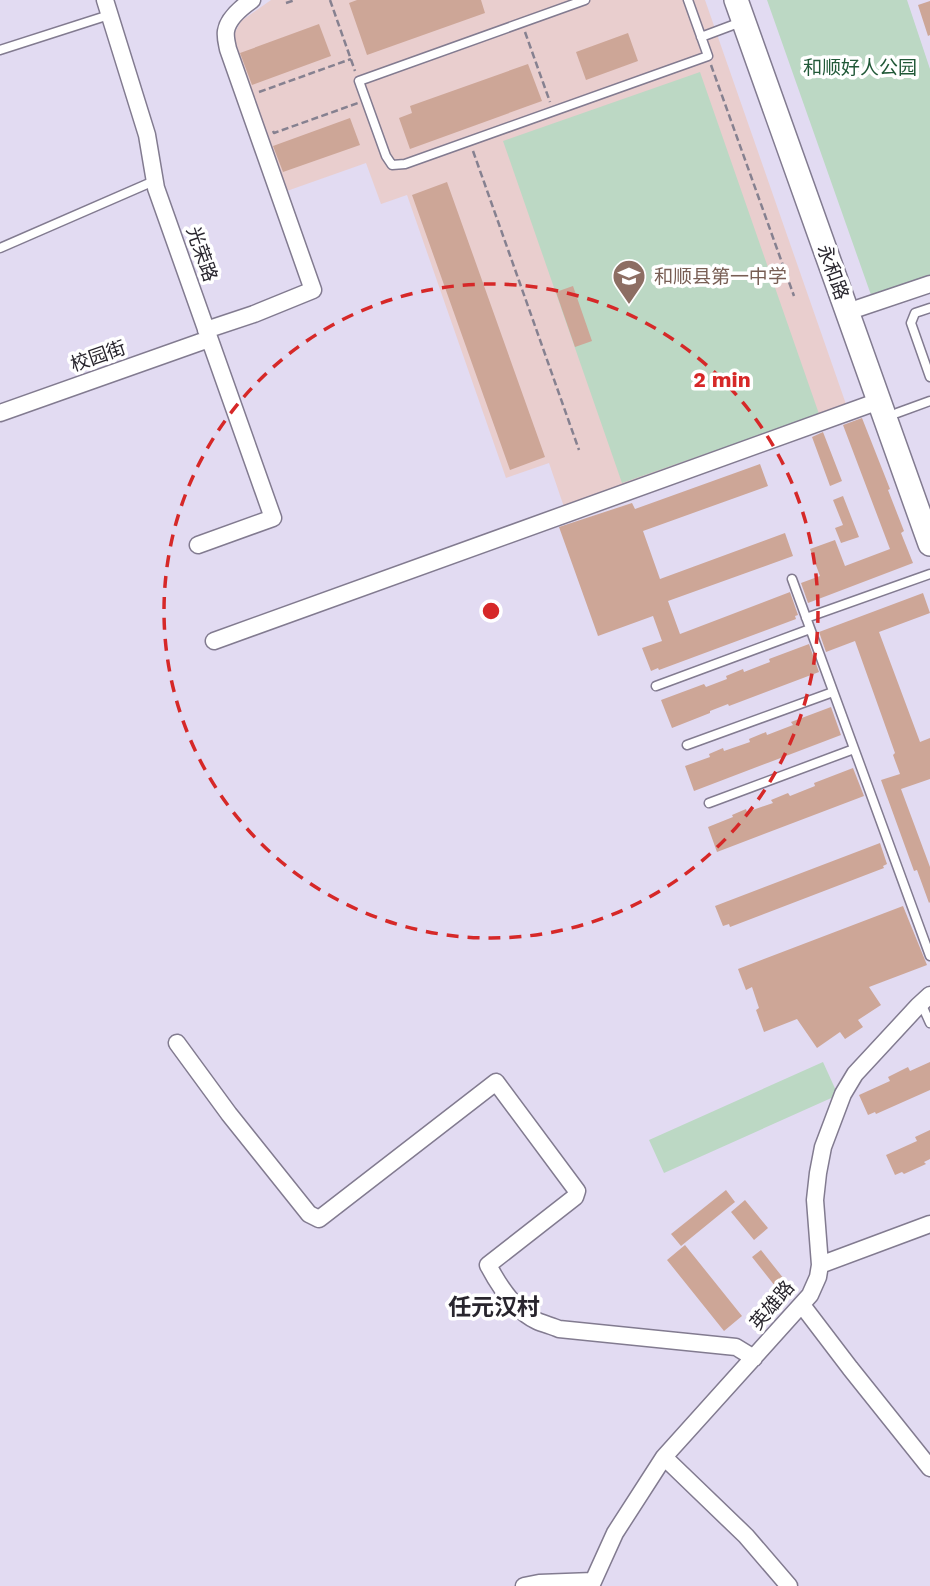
<svg xmlns="http://www.w3.org/2000/svg" width="930" height="1586" viewBox="0 0 930 1586" font-family="'Work Sans','Noto Sans SC',sans-serif">
<rect width="100%" height="100%" fill="#e2dbf2"/>
<path fill="#e9cece" d="M271 0H705L847 407 564 507 549 463 506 478 407 195 381 204 366 163 284 192 232 38 241 21Z"/>
<path fill="#bcd8c4" d="M767 0H907L930 69V275L871 295Z
M700 72 819 414 722 450 711 452 622 483 503 141Z
M823 1062 838 1095 664 1173 649 1140Z"/>
<path fill="#cda697" d="M357 0H481L485 13 367 55 349 3Z
M930 1V35L928 36 918 5Z
M319 24 331 56 252 85 240 53Z
M628 33 638 61 586 80 576 52Z
M528 64 542 101 410 149 399 118 412 113 410 106Z
M350 118 360 145 283 172 273 146Z
M447 182 545 457 510 470 412 195Z
M573 286 592 341 575 347 556 292Z
M862 418 890 489 888 490 904 531 901 533 913 563 808 603 801 583 820 576 810 549 835 540 845 566 890 549 843 425Z
M823 432 842 481 830 486 812 437Z
M760 464 768 486 643 531 660 579 785 533 793 556 668 601 680 634 790 592 798 615 795 616 796 619 659 670 658 668 651 671 642 648 662 641 653 616 598 636 559 527 632 503 635 509Z
M843 496 859 537 841 543 835 528 843 525 833 500Z
M923 593 930 613 879 632 920 742 930 738V779L901 789 930 867V902L929 903 917 870 914 871 881 780 900 774 893 755 895 753 855 641 826 652 819 632Z
M809 644 819 672 729 706 728 704 710 711V713L672 728 661 700 704 684 706 687 727 679 726 676 743 669 744 672 770 662 769 659Z
M831 707 841 735 694 791 685 766 710 757 709 754 723 748 724 751 750 742 749 739 766 732 767 735 793 725 791 722Z
M853 768 864 796 717 852 708 827 733 817 732 815 746 809 747 812 773 803 771 800 788 793 790 796 815 786 814 783Z
M880 843 887 864 883 866 884 868 730 927 729 924 723 926 715 906Z
M903 906 927 965 869 987 881 1005 858 1020 863 1027 845 1039 840 1032 817 1048 797 1019 764 1032 756 1010 759 1008 752 987 746 990 738 969Z
M930 1062V1090L876 1114 875 1112 868 1115 859 1095 890 1081 888 1077 908 1067 910 1071Z
M930 1130V1159L924 1162 926 1164 904 1174 902 1172 895 1175 886 1155 917 1141 915 1137Z
M726 1190 735 1202 681 1246 671 1234Z
M745 1200 768 1228 754 1240 731 1212Z
M685 1245 742 1316 724 1331 667 1260Z
M761 1250 784 1279 775 1286 752 1257Z"/>
<g fill="none" stroke-linecap="round" stroke-linejoin="round">
<defs>
<path id="service" d="M585 0 359 81 386 156 392 165 405 164 708 56 688 0
M701 37 741 22
M0 50 109 15
M0 248 154 181
M930 308 915 313 911 323 930 377
M897 413 930 401
M792 579 930 956
M806 618 930 574
M656 686 810 629
M687 745 833 692
M709 803 854 749
M921 1003 930 1023"/>
<path id="minor" d="M105 0 147 135 156 188 273 518 198 545
M859 308 930 284
M206 330 254 314 313 290 228 49C227 44 225 37 226 31 228 18 242 7 252 0
M0 413 209 339
M214 641 879 401
M177 1043 229 1114 309 1214 319 1219 496 1082 577 1191 575 1197 488 1265C499 1286 515 1311 537 1321 544 1324 552 1326 559 1329L736 1347 754 1358
M820 1265 930 1224
M802 1305 850 1368 930 1468
M664 1457 746 1536 789 1586
M524 1586 539 1583 593 1581
M591 1586 615 1533 664 1457 810 1295 818 1277 820 1265 815 1200 818 1173 823 1147 843 1094 855 1074 918 1006 930 995"/>
<path id="secondary" d="M736 0 930 544"/>
</defs>
<use href="#service" stroke="#827b90" stroke-width="11"/>
<use href="#minor" stroke="#827b90" stroke-width="19"/>
<use href="#secondary" stroke="#827b90" stroke-width="26"/>
<path stroke="#868190" stroke-width="2.5" stroke-dasharray="7 3.5" stroke-linecap="butt" d="M330 0 355 71
M286 3 295 0
M525 32 550 102
M711 65 794 296
M259 92 351 59
M273 131 274 133 358 103
M473 151 579 450"/>
<use href="#service" stroke="#fff" stroke-width="8"/>
<use href="#minor" stroke="#fff" stroke-width="16"/>
<use href="#secondary" stroke="#fff" stroke-width="23"/>
</g>
<circle fill="none" stroke="#d62828" stroke-width="3.5" stroke-dasharray="12 9" cx="491" cy="611" r="327"/>
<defs>
<symbol id="school-pin" viewBox="-11 -11 22 30"><path d="M0 17L-7.5 6A9.5 9.5 0 1 1 7.5 6Z" fill="#8d6e63" stroke="#fff"/><path d="M0-5L7-2L0 1L-7-2ZM-4 1L0 2.5L4 1V4Q0 6-4 4Z" fill="#fff"/></symbol>
</defs>
<g fill-rule="evenodd">
<use href="#school-pin" x="610" y="257" width="38" height="52"/>
</g>
<g text-anchor="middle" dominant-baseline="central" stroke-width="7" stroke-linejoin="round" paint-order="stroke">
<g font-size="19" fill="#215938" stroke="#fff">
<text x="860" y="67">和顺好人公园</text>
</g>
<g font-size="19" fill="#28252d" stroke="#fff">
<text transform="translate(202 254) rotate(71)">光荣路</text>
<text transform="translate(833 272) rotate(70)">永和路</text>
<text transform="translate(98 356) rotate(-19)">校园街</text>
<text transform="translate(772 1305) rotate(-50)">英雄路</text>
</g>
<g font-size="19" fill="#785e54" stroke="#fff" text-anchor="start">
<text x="654" y="276">和顺县第一中学</text>
</g>
<g font-size="23" font-weight="bold" fill="#28252d" stroke="#fff">
<text x="494" y="1307">任元汉村</text>
</g>
</g>
<circle cx="491" cy="611" r="10" fill="#d62828" stroke="#fff" stroke-width="3.5"/>
<g font-size="21" text-anchor="middle" font-weight="bold" fill="#d62828" stroke="#fff" stroke-width="7" stroke-linejoin="round" paint-order="stroke">
<text x="722" y="387">2 min</text>
</g>
</svg>
